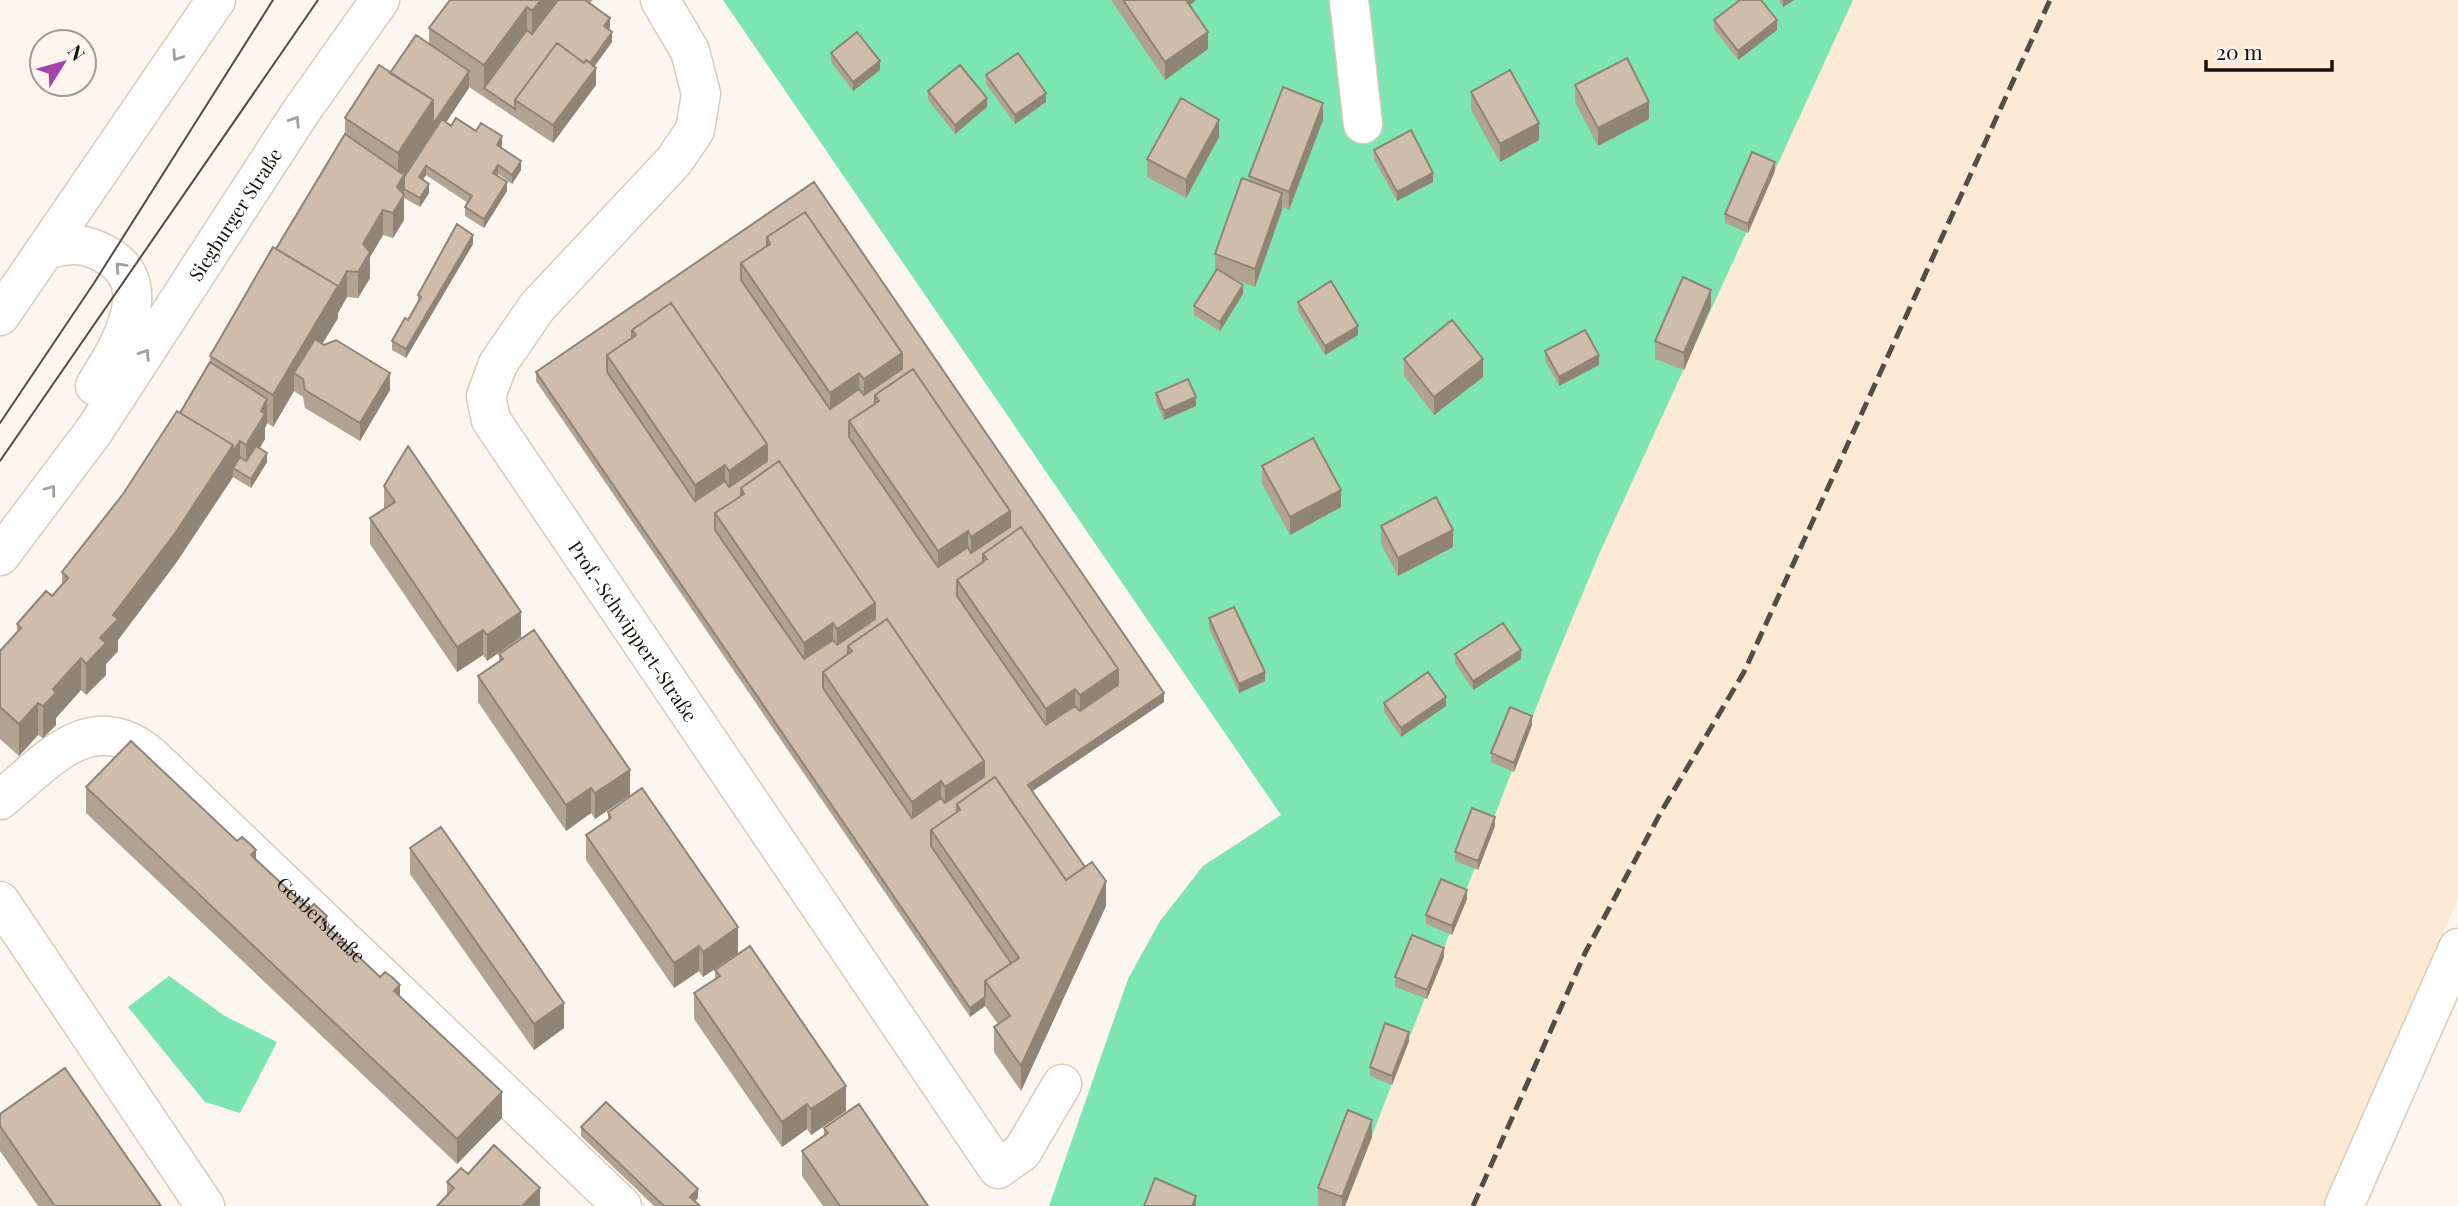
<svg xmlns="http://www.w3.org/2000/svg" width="2458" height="1206" viewBox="0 0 2458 1206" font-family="'Playfair Display',serif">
<rect width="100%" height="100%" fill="#fdf6ee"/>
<path fill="#fdead5" d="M1853 0H2458V899L2325 1206H1345L1550 672 1600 552Z"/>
<path fill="#7ce5b2" d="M723 0H1853L1600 552 1550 672 1345 1206H1049L1128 979 1160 921 1203 866 1281 815Z
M169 976 225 1016 277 1042 240 1113 205 1102 128 1007Z"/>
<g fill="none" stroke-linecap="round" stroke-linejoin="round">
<defs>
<g id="minor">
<path id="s1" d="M660 0 690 51 701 94 695 130 674 161 537 307 498 364 486 396 491 420 998 1169 1022 1152 1062 1084"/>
<path d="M1349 0 1363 124"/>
<path id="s2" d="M0 800C47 762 92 704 152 757L622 1206"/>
<path d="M0 901 205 1206"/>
<path d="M2344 1206 2458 948"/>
</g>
<g id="major">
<path d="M46 250C71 243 85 242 108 256 159 286 117 350 95 386"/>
<path d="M0 316 216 0"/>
<path id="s3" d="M0 556 94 431 300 113 380 0"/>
</g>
</defs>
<use href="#minor" stroke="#dbcab7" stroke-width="41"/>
<use href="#major" stroke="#dbcab7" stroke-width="41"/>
<use href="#minor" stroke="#fff" stroke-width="38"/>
<use href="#major" stroke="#fff" stroke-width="38"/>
<path stroke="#524d45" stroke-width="2" d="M0 423 94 283 273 0
M0 461 318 0"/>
<path stroke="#524d45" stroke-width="5" stroke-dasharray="14 7" stroke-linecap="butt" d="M1473 1206 1585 953 1661 812 1744 672 2050 0"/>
</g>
<path fill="#b1a392" d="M450 0H593L590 3 610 27 609 30 612 42 594 66 596 85 553 143 469 87 446 122 451 126 476 131 502 146 501 147 521 170 512 184 498 174 497 176 507 191 484 228 465 216V207L468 203 426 175 423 179 429 193 420 207 404 198V220L393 238 383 235 370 257V278L358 298 347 297 338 313V318L322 344 390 390 360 441 305 408 303 397 294 391 273 427 267 423 265 428V439L260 448 267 462 251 488 233 477 176 563 118 640V651L106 664V675L86 695 81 690 56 718V725L43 738 38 735 19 756 0 739V651L17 633V624L52 596 62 586V572L123 494 180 413 210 362V356L345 134V118L390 73 429 44V28Z
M1111 0H1195V1L1190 5 1208 49 1165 80Z
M1779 0H1794L1783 7Z
M1714 20 1777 30 1738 60 1714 29Z
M831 53 880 70 853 91 831 62Z
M986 75 1046 102 1015 124 986 84Z
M1575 85 1649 119 1598 146 1575 102Z
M928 91 987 107 955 134 928 100Z
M1471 92 1539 140 1500 162 1471 110Z
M1323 120 1289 210 1282 207V210L1255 287 1232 278 1243 294 1220 331 1194 315V306L1215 272V254L1249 180V176Z
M1219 137 1186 198 1147 177V159Z
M1374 150 1433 182 1397 201 1374 159Z
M1775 171 1748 233 1725 223V214Z
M814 182 1164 702 1033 791 1106 906 1021 1091 994 1052V1027L998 1024 985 1006 970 1017 536 381V372Z
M473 244 406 358 392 350V341L408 320 418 302V295Z
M1298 302 1358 335 1325 355 1298 311Z
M1711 307 1684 370 1655 359V341Z
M1545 351 1599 365 1559 386 1545 360Z
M1404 359 1483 377 1434 415 1404 376Z
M1156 393 1196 406 1164 420 1156 402Z
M1262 466 1341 507 1290 535 1262 484Z
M384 486 521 637 487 661 483 655 457 672 370 544V518L384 509Z
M1381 526 1453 547 1398 576 1381 544Z
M1209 618 1265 681 1239 693 1209 628Z
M499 654 630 795 595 819 591 813 566 831 478 702V676L499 662Z
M1455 654 1521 659 1473 690 1455 663Z
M1384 703 1446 706 1401 737 1384 712Z
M1532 725 1514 772 1491 762V753Z
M86 787 237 841 400 996 502 1118 457 1164 86 813Z
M608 812 738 953 703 977 699 971 674 988 586 860V835L608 820Z
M1495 826 1478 870 1455 861V852Z
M410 848 564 1028 534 1050 410 874Z
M1467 899 1452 935 1426 924V915Z
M1444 957 1427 999 1395 987V977Z
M715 970 846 1111 811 1135 807 1129 782 1147 694 1019V993L715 979Z
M1409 1041 1392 1085 1370 1076V1067Z
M0 1114 161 1206H38L0 1151Z
M581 1127 698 1198 695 1201 700 1206H654L581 1136Z
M824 1128 928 1206H823L802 1176V1151L824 1136Z
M1372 1137 1345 1206H1318V1188Z
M468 1174 540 1206 447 1194V1182Z"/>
<path fill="#908477" d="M541 0H564L532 43V11Z
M1181 0H1195V1L1181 11Z
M1783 0H1794L1783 7Z
M527 7V39L484 88V65Z
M610 18V27L604 35V26Z
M1777 20V30L1738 60V51Z
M612 32V42L584 81V72Z
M1208 32V49L1165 80V62Z
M880 61V70L853 91V82Z
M596 68V85L553 143V125Z
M469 71V88L404 186V220L393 238V213L398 185V153L433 100Z
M1046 93V102L1015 124V115Z
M987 98V107L955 134V125Z
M1649 102V119L1598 146V128Z
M1323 103V120L1289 210V192Z
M1219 120V137L1186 198V180Z
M1539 123V140L1500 162V144Z
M502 136V146L497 154V145Z
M521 161V170L512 184V175Z
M1775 162V171L1748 233V224Z
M498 165V174L493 182V173Z
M426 166V175L419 186V177Z
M1433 173V182L1397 201V192Z
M507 182V191L484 228V219Z
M429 184V193L420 207V198Z
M1282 193V210L1255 287V269Z
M383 210V235L370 257V278L358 298V272L363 244Z
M473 235V244L406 358V349Z
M347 271V297L338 313V318L302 378 294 373V391L273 427V395Z
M1243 285V294L1220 331V322Z
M1711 290V307L1684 370V353Z
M1358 326V335L1325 355V346Z
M902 353V378L864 404V379Z
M1599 355V365L1559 386V377Z
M1483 359V377L1434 415V397Z
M390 373V390L360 441V423Z
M859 373V398L830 418V393Z
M1196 397V406L1164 420V411Z
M267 399V424L265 428V439L246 470V445L261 411Z
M240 441V467L233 468V477L176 563 118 640V651L106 664V675L86 695V664L113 615 233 445Z
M767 444V470L729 496V471Z
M267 453V462L251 488V479Z
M725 465V490L695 510V485Z
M1341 490V507L1290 535V517Z
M1010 511V536L971 562V537Z
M1453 530V547L1398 576V558Z
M968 531V556L938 576V551Z
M875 603V628L837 654V629Z
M521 612V637L487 661V635Z
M833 623V649L804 668V643Z
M483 630V655L457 672V647Z
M1521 650V659L1473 690V681Z
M81 658V690L56 718V725L43 738V706L53 689Z
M1118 669V694L1080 720V695Z
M1265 672V681L1239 693V684Z
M1075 689V715L1046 734V709Z
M1164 693V702L1028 794V785Z
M1446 697V706L1401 737V728Z
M38 703V735L19 756V724Z
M1532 716V725L1514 772V763Z
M984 761V786L945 812V787Z
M630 770V795L595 819V793Z
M941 781V807L912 827V802Z
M591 788V813L566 831V805Z
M1495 817V826L1478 870V861Z
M256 850V875L251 855Z
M1106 881V906L1021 1091V1066Z
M1467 890V899L1452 935V926Z
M327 916V942L322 922Z
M738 927V953L703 977V952Z
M699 946V971L674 988V963Z
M1444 948V957L1427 999V990Z
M400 985V1011L394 991Z
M985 997V1006L970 1017V1008Z
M564 1003V1028L534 1050V1024Z
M1409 1032V1041L1392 1085V1076Z
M846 1086V1111L811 1135V1109Z
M502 1092V1118L457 1164V1139Z
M807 1104V1129L782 1147V1122Z
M1372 1120V1137L1345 1206H1342V1197Z
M540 1188V1206H522Z
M698 1189V1198L690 1206V1197Z
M1196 1196V1206H1192Z"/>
<path fill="#cebdaa" stroke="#908477" stroke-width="2" fill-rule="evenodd" d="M450 0H541L532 11 527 7 484 65 429 28Z
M558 0H585L610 18 604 26 612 32 590 63 586 60 584 63 557 43 515 100V109L484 88 527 30 532 34Z
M1123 0H1186L1208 32 1165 62Z
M1740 0H1761L1777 20 1738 51 1714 20Z
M857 32 880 61 853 82 831 53Z
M416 35 469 71 433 124V100L390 73Z
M557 43 584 63 586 60 596 68 553 125 515 100Z
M1018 53 1046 93 1015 115 986 75Z
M1627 58 1649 102 1598 128 1575 85Z
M379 65 433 100 398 153 345 118Z
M960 65 987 98 955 125 928 91Z
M1510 70 1539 123 1500 144 1471 92Z
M1283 87 1323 103 1289 192 1249 176Z
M1181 98 1219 120 1186 180 1147 159Z
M456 118 476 131 481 123 502 136 497 145 521 161 512 175 498 165 493 173 507 182 484 219 465 207 472 196 426 166 419 177 429 184 420 198 404 189V177L442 119 451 126Z
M1411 130 1433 173 1397 192 1374 150Z
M345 134 404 175 397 187 404 195 393 213 383 210 363 244 370 252 358 272 347 271 338 288V286L276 249Z
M1752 152 1775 162 1748 224 1725 214Z
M1242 178 1282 193 1255 269 1215 254Z
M814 182 1164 693 1028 785 1085 867 1066 880 995 777 957 804V812L931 830V846L1011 963 985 981V997L970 1008 536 372ZM805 212 902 353V369L864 395 859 389 830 409 741 280V263L767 246V237ZM671 303 767 444V461L729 487 725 481 695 501 607 372V355L632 338V330ZM913 369 1010 511V527L971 553 968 547 938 567 849 437V421L875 404V395ZM779 461 875 603V619L837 645 833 640 804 659 715 530V513L741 496V488ZM1021 527 1118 669V685L1080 711 1075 706 1046 725 957 596V580L983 562V554ZM887 619 984 761V777L945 803 941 798 912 818 823 688V672L848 654V646Z
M805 212 902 353 864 379 859 373 830 393 741 263 770 244 767 237Z
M457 224 473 235 406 349 392 341 405 318 408 320 421 297 418 295Z
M273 247 338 286 273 395 210 356Z
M1217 269 1243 285 1220 322 1194 306Z
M1683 277 1711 290 1684 353 1655 341Z
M1331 281 1358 326 1325 346 1298 302Z
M671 303 767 444 729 471 725 465 695 485 607 355 636 335 632 330Z
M1452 320 1483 359 1434 397 1404 359Z
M1585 330 1599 355 1559 377 1545 351Z
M315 339 324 345 336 340 390 373 360 423 305 390 303 379 294 373Z
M210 362 267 399 261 411 265 414 246 445 240 441 233 452V445L180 413Z
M913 369 1010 511 971 537 968 531 938 551 849 421 879 401 875 395Z
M1188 379 1196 397 1164 411 1156 393Z
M177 411 233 445 176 532 113 615 118 619 100 638 106 643 86 664 81 658 53 689 56 693 43 706 38 703 19 724 0 707V651L21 628 17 624 46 591 52 596 68 578 62 572 123 494Z
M1313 438 1341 490 1290 517 1262 466Z
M256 446 267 453 251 479 233 468 240 457 246 461Z
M408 446 521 612 487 635 483 630 457 647 370 518 395 502 384 486Z
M779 461 875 603 837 629 833 623 804 643 715 513 744 494 741 488Z
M1436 497 1453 530 1398 558 1381 526Z
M1021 527 1118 669 1080 695 1075 689 1046 709 957 580 987 559 983 554Z
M1234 607 1265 672 1239 684 1209 618Z
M887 619 984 761 945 787 941 781 912 802 823 672 852 651 848 646Z
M1503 623 1521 650 1473 681 1455 654Z
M534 630 630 770 595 793 591 788 566 805 478 676 503 659 499 654Z
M1428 672 1446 697 1401 728 1384 703Z
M1510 707 1532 716 1514 763 1491 753Z
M131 741 237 841 242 837 249 843 256 850 251 855 309 909 314 904 327 916 322 922 380 977 385 972 393 978 400 985 394 991 502 1092 457 1139 86 787Z
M995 777 1066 880 1092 862 1106 881 1021 1066 994 1027 1010 1016 985 981 1019 958 931 830 960 810 957 804Z
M642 788 738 927 703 952 699 946 674 963 586 835 611 818 608 812Z
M1472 808 1495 817 1478 861 1455 852Z
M441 827 564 1003 534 1024 410 848Z
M1441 879 1467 890 1452 926 1426 915Z
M1412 935 1444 948 1427 990 1395 977Z
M750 946 846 1086 811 1109 807 1104 782 1122 694 993 720 976 715 970Z
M1385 1023 1409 1032 1392 1076 1370 1067Z
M65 1068 161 1206H55L50 1199 0 1126V1114Z
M606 1102 698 1189 690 1197 700 1206H664L581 1127Z
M859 1104 928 1206H840L802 1151 828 1133 824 1128Z
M1348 1110 1372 1120 1342 1197 1318 1188Z
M494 1145 540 1188 522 1206H437L454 1188 447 1182 461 1168 468 1174Z
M1155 1178 1196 1196 1192 1206H1144Z"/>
<defs><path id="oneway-chevron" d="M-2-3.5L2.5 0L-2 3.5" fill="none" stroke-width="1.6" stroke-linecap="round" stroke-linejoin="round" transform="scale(1.75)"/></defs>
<g stroke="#a2a09d">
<use href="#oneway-chevron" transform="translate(177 56) rotate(124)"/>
<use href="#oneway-chevron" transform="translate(295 121) rotate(-57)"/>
<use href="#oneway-chevron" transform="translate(120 267) rotate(-133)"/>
<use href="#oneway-chevron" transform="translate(145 354) rotate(-57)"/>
<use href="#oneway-chevron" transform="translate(51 490) rotate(-53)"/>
</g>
<g text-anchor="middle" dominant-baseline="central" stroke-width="6" stroke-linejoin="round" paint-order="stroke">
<g font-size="19" fill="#17120b" stroke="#fdf6ee">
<text stroke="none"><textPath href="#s3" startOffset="415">Siegburger Straße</textPath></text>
<text stroke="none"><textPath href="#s1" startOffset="760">Prof.-Schwippert-Straße</textPath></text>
<text stroke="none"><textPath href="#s2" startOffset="413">Gerberstraße</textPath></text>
</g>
</g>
<g transform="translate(63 63) rotate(53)"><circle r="33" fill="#fdf6ee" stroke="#a19b93" stroke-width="2"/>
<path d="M0-5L12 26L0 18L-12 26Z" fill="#a443aa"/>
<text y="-10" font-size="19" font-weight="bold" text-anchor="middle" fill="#17120b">N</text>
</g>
<path d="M2206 60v10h126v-10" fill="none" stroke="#17120b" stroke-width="3.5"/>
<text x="2216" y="60" font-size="21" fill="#17120b" stroke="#fdf6ee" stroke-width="5" paint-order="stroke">20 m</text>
</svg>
